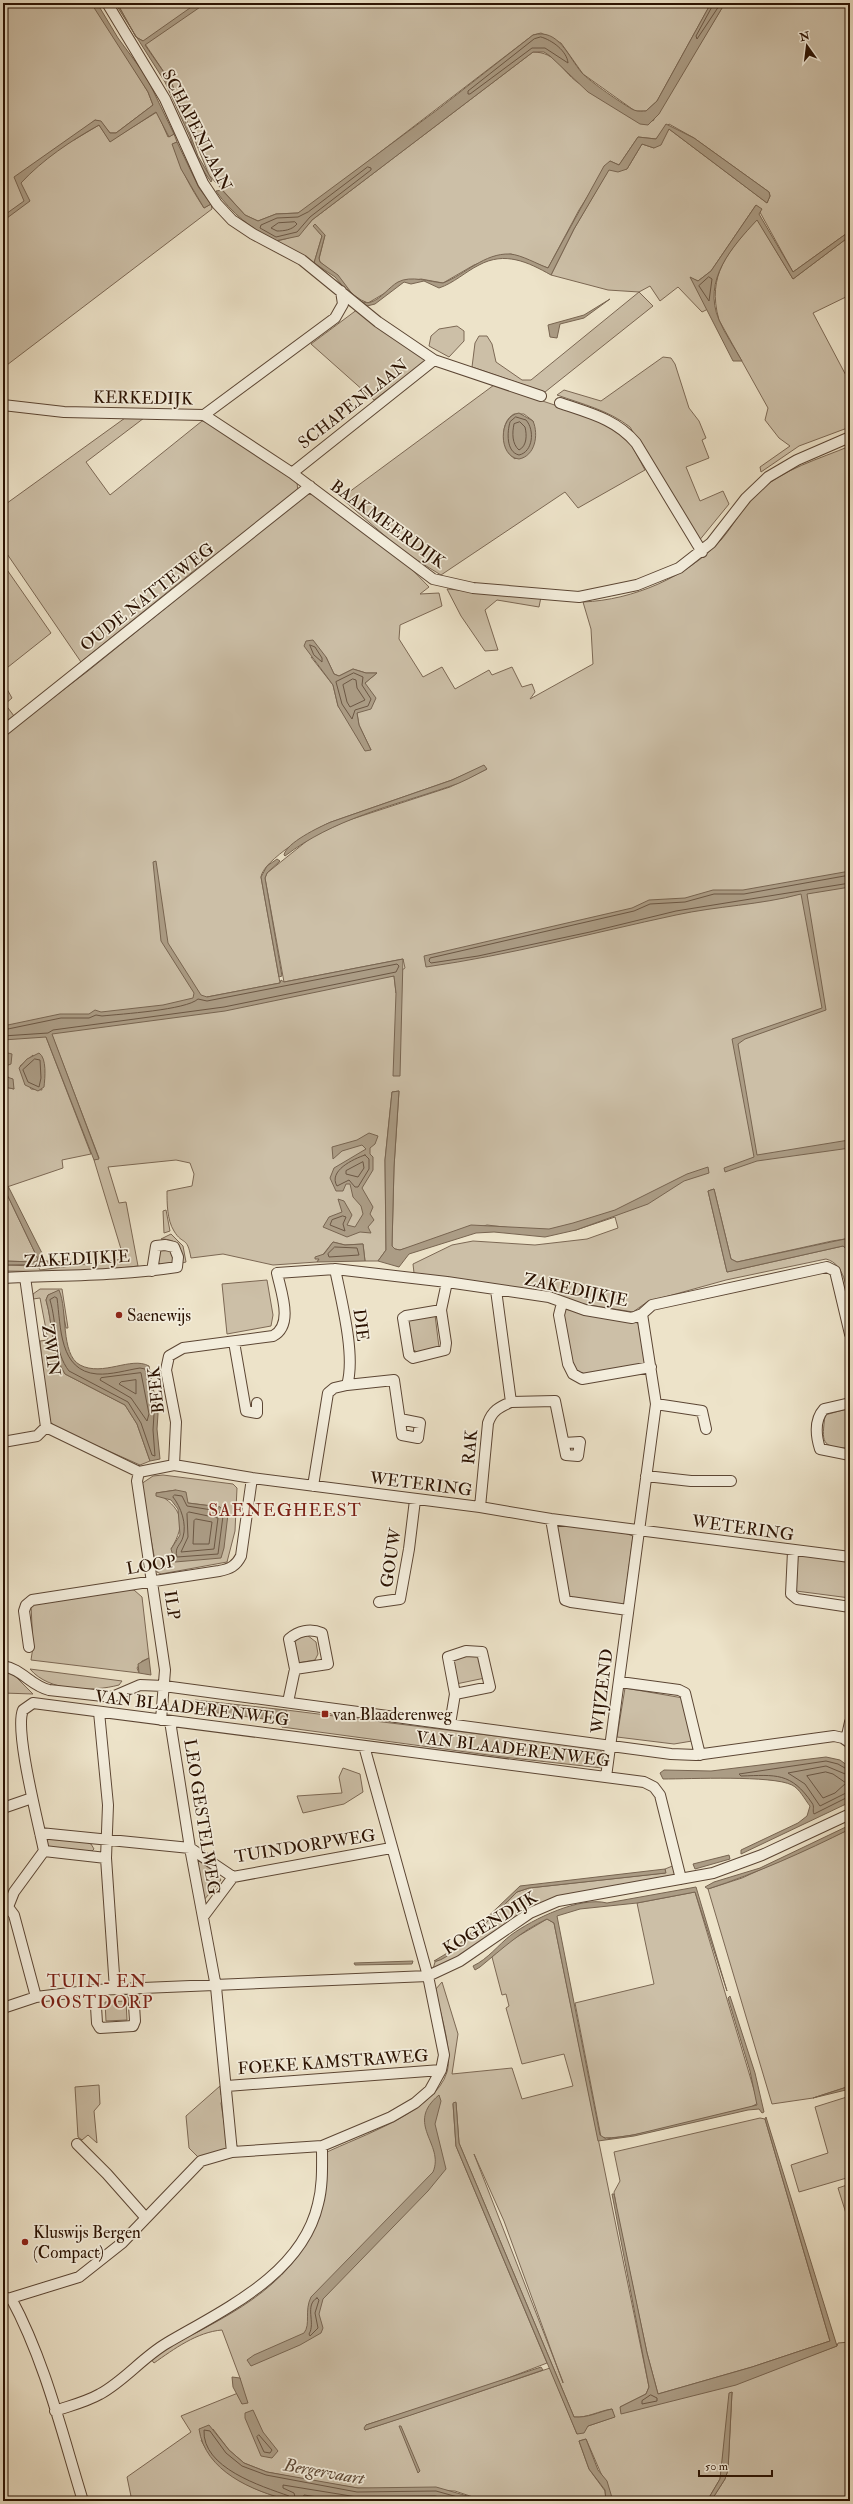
<svg xmlns="http://www.w3.org/2000/svg" width="853" height="2504" viewBox="0 0 853 2504" font-family="'IM FELL Double Pica',serif">
<rect width="100%" height="100%" fill="#ede3c9"/>
<filter id="stains"><feTurbulence type="fractalNoise" baseFrequency=".005" numOctaves="4"/><feColorMatrix values="0 0 0 0 .2 0 0 0 0 .09 0 0 0 0 .02 0 0 0 .5 -.17"/></filter>
<radialGradient id="worn" r=".72"><stop offset=".6" stop-color="#630" stop-opacity="0"/><stop offset="1" stop-color="#630" stop-opacity=".3"/></radialGradient>
<path fill="#ccbfa7" stroke="#7c6854" fill-rule="evenodd" d="M3 3H94L148 92 153 105 116 133H110L101 122 95 120 74 140 99 125 110 141 157 112 168 137 174 134 177 142 173 144C180 168 190 187 204 208L211 204 212 209 3 368Z
M117 3H711L657 101 646 111H635L583 74 561 43 541 33 533 35 306 209 298 213 276 214 258 221 245 215 209 175 172 84 143 41 136 37Z
M725 3H850V231L793 272 756 205 711 271 698 281 691 278 708 309 702 312 678 287 660 301 650 286 639 292 653 306 545 392 472 367 475 343 479 336H487L492 344 496 362 522 380H531L639 292 608 290 551 275 574 229 609 169H627L642 144 654 148 669 129 767 203 770 196 769 192 694 138 669 124 656 139 638 137 619 165 610 161 579 210 548 268 511 254 500 256 474 265 443 283 421 279 411 281 407 280 368 303C349 297 337 274 320 262L319 259 325 235 314 226 322 236 314 263 275 241C291 239 303 233 312 220L533 52C556 52 561 70 577 82 600 97 628 108 653 121Z
M757 219 793 279 850 236V295L813 313 850 383V427L799 446 761 472 760 467 790 446 779 438 765 420 768 408 719 320C706 274 729 251 757 219Z
M358 309 427 360 374 400 311 344Z
M457 326 464 331V341L449 357 429 346 431 336 439 329Z
M663 357 671 358 675 364 689 408 699 421 706 438 702 440 709 458 686 467 700 501 723 491 729 504 698 542 630 427C608 410 582 404 557 395L564 390 601 401Z
M494 385 612 424 631 444 645 470 578 508 565 492 441 575 405 553 341 498ZM514 414H524L533 421 535 439 515 459C501 450 499 422 514 414Z
M125 418H144L86 462 110 495 202 421 209 423 297 482 298 493 196 569 81 662 3 548V506Z
M850 446V1242L845 1239 832 1241 737 1262 731 1259 714 1189 708 1191 727 1272 843 1246 849 1251 850 1255V1305C846 1288 845 1264 826 1259L726 1280 647 1302 633 1312 565 1301 556 1294 414 1273 413 1264 452 1245 473 1241 535 1245 587 1239 618 1228 615 1217 576 1230 520 1229 487 1225 400 1250 395 1249 392 1246 394 1167 399 1091 392 1092 385 1160 386 1250 378 1261H365L363 1244 345 1245 333 1242 317 1262 273 1265 223 1254 191 1258C187 1235 183 1246 174 1231 167 1220 167 1203 167 1191L192 1186 194 1174 190 1163 176 1160 108 1167 119 1203 126 1202 138 1266 84 1272 3 1271V1265L38 1266 40 1270 124 1259 94 1160 99 1158 52 1035 46 1037 91 1154 62 1160 63 1168 4 1188 38 1259 36 1262 3 1261V1179L5 1178 3 1173V1095L5 1087 14 1089 3 1067 8 1053 3 1055V736L88 671 306 494 315 495 399 556 429 587 420 594 439 593 442 606 400 625 399 639 423 677 442 667 455 689 489 670 492 675 512 667 522 687 532 684 535 692 530 699 593 664 591 629 583 602C633 600 687 577 721 540 734 525 743 506 758 492 783 469 819 459 850 446ZM311 657H326L334 674 339 676 353 669 366 673H377L365 683 357 713 359 725 371 750 338 706 333 685ZM484 766 487 769 450 787 346 821 313 836 267 873 265 878 284 982 403 959 405 968 402 970 396 993 394 976 207 997 280 983 261 877C262 861 316 828 331 822L452 780ZM33 1055 42 1090 31 1089 20 1066Z
M3 564 51 633 3 671Z
M447 589 541 597 539 607 497 600 485 610 498 650 485 651 461 616Z
M3 682 12 698 5 704 14 716 3 724Z
M166 1210 170 1231 164 1233 163 1211Z
M171 1234 183 1246 186 1262 182 1263C183 1247 177 1239 161 1239Z
M159 1249 173 1250 175 1259 172 1263 155 1266Z
M267 1280 273 1315 271 1326 227 1334 222 1284Z
M40 1289H62L68 1328H66L59 1291 48 1295 46 1300C53 1324 51 1352 65 1374L125 1405 137 1424 150 1461 140 1465 57 1428 48 1420 40 1341 48 1340 40 1298 33 1299V1294Z
M564 1309 638 1323 646 1363 574 1376 567 1366Z
M435 1315 439 1347 417 1352 410 1348 408 1320Z
M850 1408V1448C820 1448 822 1442 825 1415Z
M163 1475 233 1484 237 1488 235 1531 227 1562 161 1574 157 1572 141 1484 153 1476ZM176 1490 188 1503 220 1507 171 1549C187 1523 182 1507 156 1493Z
M555 1522 616 1530 633 1536 624 1606 567 1597Z
M798 1555 850 1559V1598L796 1591Z
M125 1589 134 1590 142 1597 149 1658 142 1661 137 1668 139 1673 31 1660 33 1647 31 1605Z
M307 1635 316 1642 318 1654 315 1660 297 1663 294 1642 296 1639Z
M473 1653 480 1656 485 1678 456 1684 452 1663 456 1658Z
M30 1669 122 1681 119 1685C92 1692 49 1692 30 1669Z
M3 1670 15 1676 33 1694 3 1693Z
M625 1688 683 1698 692 1741 674 1744 617 1737Z
M286 1710 600 1749 604 1757 602 1768 503 1757 282 1727 286 1725 288 1715Z
M343 1768 360 1774 363 1792 344 1804 303 1813 297 1796 342 1793 339 1777Z
M850 1829V2086L813 2098 772 2104 708 1889 742 1878Z
M48 1837 86 1842 91 1844 94 1849 92 1851 47 1848 46 1842Z
M196 1859 216 1873 221 1880 203 1901Z
M675 1865V1873L672 1877 551 1900 453 1960 433 1969 435 1962 460 1947 517 1892 529 1888 665 1873V1869Z
M695 1892 758 2103 751 2107C725 2113 620 2143 601 2137L575 2003 654 1984 637 1903Z
M547 1919 554 1923 649 2387 646 2394 620 2407 730 2385 837 2346 838 2343 850 2342V2501H711L725 2479 728 2470 732 2392 720 2479 707 2501H613L586 2439 579 2441 589 2469 605 2491 606 2501H485L455 2491 358 2488 319 2482 267 2472 244 2463 229 2450 213 2429 201 2440C220 2477 258 2494 297 2501H255L230 2497 219 2501H132L127 2477 191 2432 181 2416 238 2393 242 2404 240 2378 222 2330C197 2332 174 2349 154 2363L150 2358C209 2323 280 2299 312 2232 317 2221 322 2211 324 2198 326 2183 325 2168 325 2153 360 2136 435 2112 447 2072 453 2051 440 2012 435 1990L442 1982 458 2034 452 2074 512 2068 522 2099 573 2086 564 2054 522 2064 506 2008 509 2006 506 1994 502 1995 492 1957 505 1944ZM456 2103 459 2143 574 2417C588 2418 598 2411 612 2409L614 2417 588 2426 577 2434 550 2368 365 2430 366 2425 485 2387 547 2363 456 2146 453 2104ZM474 2154 504 2221 563 2383V2382Z
M126 2001 127 2020 106 2021 105 2002Z
M99 2085 100 2104 94 2111 97 2143 88 2135 82 2140 78 2137 75 2087Z
M220 2086 221 2095 224 2098 221 2103 228 2148 200 2159 189 2148 186 2116Z
M850 2096V2177L799 2192 791 2165 828 2153 815 2107Z
M760 2118 765 2119 830 2341 752 2367 658 2394 647 2353 617 2212 614 2192 620 2181 614 2152Z
M850 2184V2226L838 2188Z"/>
<path fill="#ab9c85" stroke="#786551" d="M91 3H97L118 38 146 76 174 134 169 137 156 112 110 142 99 125C72 140 42 160 21 183L30 201 3 221V216L24 201 14 177 95 120 101 121 110 133H116L153 105 148 92Z
M115 3H117L136 37 143 41 197 3H206L145 45 172 84 198 156 212 180 211 182 197 161 190 137 165 82Z
M711 3H725L659 114 648 125 640 124 588 92 550 56 544 52H533L312 220 299 236 275 241C251 228 232 214 216 191L222 190 245 215 258 221 276 214 298 213 437 110 533 35C559 28 568 57 582 73 588 80 625 106 634 110 638 112 643 111 646 111L657 101Z
M666 124 694 138 769 192 770 196 767 203 669 129 661 145 654 148 642 144 627 169 618 172 609 170 574 229 551 275C528 262 505 251 479 265 465 272 454 283 439 288L424 281 411 284 404 282 375 304 367 306 359 302C363 301 367 304 371 302 381 299 389 287 398 282 411 275 430 282 443 283 466 274 484 253 510 254 522 255 537 264 548 268L604 166 610 161 619 165 638 137 656 139Z
M177 142 199 188 211 204 204 208 181 169 172 144Z
M756 205 762 209 759 214 793 272 850 231V236L793 279 757 220C732 247 702 280 719 320 725 334 734 347 742 361H733L690 277 698 281 711 271Z
M315 224 325 235 319 258 320 262 338 275 353 295 352 297 335 277 314 263 322 236 313 226Z
M610 299 584 318 560 324 557 338 550 337 548 325 584 315Z
M519 413 533 421C539 435 535 456 519 459 498 457 498 416 519 413Z
M313 640 326 657 334 674 339 676 353 669 366 673H377L365 683 376 698 371 709 357 713 359 725 371 750 365 751 338 706 333 685 304 646 306 641Z
M484 765 487 769C475 775 462 783 448 787 392 806 333 819 285 856L284 855C286 843 319 827 331 822L452 780Z
M277 859 280 861 267 873 265 878 282 976 279 977 261 877 267 866Z
M156 861 168 943 201 995 207 997 280 983 281 980 284 982 403 959 400 1076H393L396 993 394 976 225 1011 52 1034 99 1159 94 1160 46 1037 3 1040V1026L60 1014H89L95 1010 101 1012 163 1005 193 998 194 993 161 941 153 862Z
M850 871V887L807 894 826 1010 745 1039 738 1044 757 1155 849 1140 850 1148 757 1161 725 1172 724 1168 754 1157 732 1039 822 1008 801 894C760 905 717 906 676 915 592 933 510 955 426 967L424 956 632 908 649 900 685 898 713 890H743Z
M8 1053 12 1054 11 1064 3 1067 7 1077 13 1079 14 1089 5 1087 3 1095V1055Z
M39 1053C47 1058 45 1078 44 1087L38 1091 25 1085 19 1068 27 1059Z
M399 1091 394 1167 392 1246 395 1249 400 1250 471 1225 549 1229 573 1223 615 1210 687 1174 708 1167 709 1173 684 1181 648 1204 576 1230 545 1237 494 1232 476 1233 409 1254 399 1267 378 1261 386 1250 385 1160 392 1092Z
M369 1133 378 1136 375 1144 370 1148V1154L373 1157V1170L362 1188 373 1207 370 1214 374 1220 368 1227 371 1233 360 1232 347 1237 323 1227 329 1217 342 1212 338 1199 344 1201 352 1215 347 1225 355 1227 363 1214 361 1206 353 1197 350 1184H346L343 1191H336L330 1178 334 1168 366 1149 362 1145 342 1151 333 1159 332 1147 357 1140Z
M8 1186 46 1261 70 1262 69 1264 3 1265V1261L36 1262 38 1259 4 1188Z
M714 1189 731 1259 737 1262 845 1239 850 1242V1255L849 1251 843 1246 727 1272 708 1191Z
M333 1242 345 1245 363 1244 365 1261 317 1262 319 1259H315V1257L324 1254Z
M59 1290C68 1310 60 1354 80 1365 103 1377 131 1356 149 1366L158 1414 157 1429 160 1459 150 1461 137 1424 125 1405 65 1374C51 1352 53 1324 46 1300L48 1295Z
M176 1490 186 1492 188 1503 220 1507 228 1514 224 1548 221 1558 175 1562 171 1549 180 1535 178 1509 171 1500 156 1496V1493Z
M149 1658 151 1675 139 1673 138 1664Z
M195 1700 286 1710 288 1722 282 1727 280 1721 195 1710 192 1709V1704Z
M826 1757 840 1760 848 1766 850 1796 846 1804 741 1854V1850L798 1823 807 1816 810 1806C805 1800 800 1789 792 1785 772 1775 690 1779 663 1779L660 1773 664 1770 711 1771Z
M850 1825V1829C804 1852 757 1873 708 1889L705 1887 714 1882 760 1868Z
M729 1855 730 1859 695 1869 693 1864Z
M665 1869 666 1873 529 1888 517 1892C505 1904 447 1965 434 1961L454 1949 520 1886Z
M696 1887 727 1991 695 1892 637 1903 580 1909 557 1916 600 2135 606 2139 633 2135 757 2105 750 2071 728 1998 730 1996 755 2073 764 2112 762 2113 759 2109 748 2110 634 2136 598 2141 554 1923 547 1919C521 1931 502 1949 480 1967L475 1970 473 1966C488 1959 498 1945 511 1935 533 1919 580 1896 607 1903Z
M413 1961 412 1964 355 1965 354 1963Z
M850 2086V2089L813 2098Z
M439 2095 441 2101 435 2124 446 2169 428 2191 323 2299 319 2314 323 2328 321 2333 300 2345 251 2366 247 2360 254 2355 304 2333C311 2324 304 2311 311 2297L433 2172C445 2144 404 2124 439 2095Z
M456 2102 459 2143 574 2417C588 2418 598 2412 612 2409L615 2417 588 2426 584 2433 577 2434 456 2146 453 2103Z
M766 2117 837 2346 736 2385 621 2414 620 2407 646 2394 649 2387 612 2194H614L647 2353 658 2394 752 2367 830 2341 765 2119Z
M541 2367 543 2370C484 2390 425 2411 365 2430L364 2428 366 2425Z
M232 2377 240 2378 248 2403 242 2404 233 2387Z
M732 2392 728 2470 725 2479 711 2501H707L720 2479 729 2393Z
M253 2410 263 2432 278 2451 272 2458 261 2456 245 2418V2413Z
M209 2425 229 2450 244 2463 267 2472 358 2488 436 2487 485 2501C441 2501 397 2501 353 2501 333 2501 309 2504 289 2500 252 2491 205 2471 199 2429Z
M399 2426H401L420 2471 418 2473Z
M586 2439 598 2470 607 2481 613 2501H606L605 2490 589 2469 579 2441Z"/>
<g fill="none" stroke-linecap="round" stroke-linejoin="round">
<path stroke="#6b5744" stroke-width="1" d="M714 3 696 36 697 39 721 3
M541 37C552 40 567 51 568 63L545 48H532L470 94H468V91L534 39Z
M368 167 371 168V170L310 217 297 232 276 237 260 228 261 225 277 218 298 217 308 212Z
M295 222 297 224C292 230 284 231 277 231L271 228 278 223Z
M709 277 712 279 709 301 699 286Z
M516 417 526 420C535 430 533 452 519 455 506 452 507 432 510 422Z
M520 422 525 427C527 435 527 446 519 450 512 444 512 433 514 424Z
M310 645 315 647 322 658V662L314 655Z
M354 673 363 677 362 685 371 699 368 706 355 710 352 719 342 704 336 682Z
M353 679 356 680 357 688 365 700 350 707 347 702 343 685Z
M850 875 744 894H714L685 902 650 904 634 911 430 958 429 961 431 963 478 956 590 932 676 911 850 883
M3 1030 61 1018H89L96 1015 102 1016C121 1014 186 1010 198 999L207 1001 397 964 399 966 396 972 224 1007 53 1030 48 1033 3 1036
M35 1059 40 1060 41 1078 39 1087 28 1082 23 1070Z
M365 1155 369 1159V1169L358 1187H355L349 1180 337 1186C328 1171 353 1159 365 1155Z
M363 1162 364 1168 358 1177 346 1174V1171Z
M343 1216 346 1217 343 1224 345 1231 330 1225 332 1220Z
M335 1247 357 1248 359 1255 329 1257 328 1254Z
M55 1297 57 1298C61 1327 59 1371 97 1374 111 1375 127 1370 140 1368L145 1369 154 1414 153 1430 155 1456 152 1455 141 1423 128 1402 69 1371C54 1352 57 1323 50 1300Z
M141 1373 149 1414 147 1421 131 1398 100 1380 101 1378Z
M136 1380V1394L119 1384 121 1382Z
M175 1495 182 1496 187 1506 218 1511 223 1516 218 1554 177 1557C174 1547 181 1545 183 1537 187 1524 181 1507 173 1497Z
M189 1512 218 1518 214 1549 181 1552 188 1537 187 1514Z
M196 1519 212 1522 209 1544H193L194 1521Z
M850 1771 838 1764 826 1761 739 1774 741 1776C776 1775 791 1772 812 1803 815 1807 812 1810 814 1814L850 1796
M826 1772 833 1774 846 1783 835 1793 823 1798 807 1776Z
M850 1776 826 1766 788 1773 805 1784 820 1806 850 1791
M317 2298 319 2300 315 2313 318 2328 310 2336 309 2334C316 2323 304 2305 317 2298Z
M651 2395 657 2398V2401L642 2404V2401Z
M259 2435 272 2450 270 2453 264 2452 257 2437Z
M291 2501 289 2496C261 2486 202 2468 204 2430L210 2431 226 2453 242 2466 266 2475 357 2492 436 2491 472 2501
M296 2501 294 2493 283 2488V2485L357 2497 435 2496 457 2501
M302 2501 304 2495 345 2501"/>
<defs>
<path id="minor" d="M107 3 165 99 203 183 217 204 232 220 253 234 302 260 378 322 434 360 541 396
M560 403C589 413 616 419 636 443L702 552
M3 405 64 412 204 415 292 473 433 579 473 588 579 597 637 585 679 568 711 543 746 498 768 477 797 460 850 437
M204 415 335 318 343 304 341 291
M292 473 434 360
M3 731 310 486
M25 1277 46 1427
M3 1278C61 1275 119 1276 177 1267L178 1257 174 1247 165 1245 156 1246 152 1271
M562 1303 559 1315 568 1364 573 1374 582 1379 651 1367
M441 1310 406 1316 403 1318 409 1355 413 1358 445 1350 446 1343 441 1310 447 1282
M234 1342 246 1411 257 1413V1403
M347 1385 394 1380 402 1435 418 1438 420 1423 400 1419
M511 1402 555 1401 566 1455 578 1456 580 1442 564 1443
M850 1403 824 1409C814 1420 816 1436 820 1449L850 1455
M656 1404 702 1411 706 1429
M3 1442 37 1436 46 1427 139 1472 174 1465 252 1478 480 1507 551 1519 850 1557
M174 1465 176 1422 166 1370 169 1356 183 1348 273 1336C294 1325 281 1292 277 1273L335 1269 447 1282 549 1297 585 1310 632 1318 642 1314 652 1305 827 1267 835 1271 850 1334
M139 1472 137 1481 165 1670 161 1720
M646 1476 691 1481H731
M313 1486 328 1393 334 1388 347 1385C356 1356 341 1299 335 1269
M480 1507 488 1423C492 1411 499 1407 511 1402L496 1290
M551 1519 565 1600 571 1602 628 1610
M793 1551 791 1594 797 1599 850 1607
M379 1602 400 1599 409 1549 415 1500
M29 1647 24 1611 26 1605 32 1600 219 1571C230 1569 236 1566 241 1556L252 1478
M3 1666C22 1669 31 1686 49 1690L112 1697 140 1685 164 1686 671 1754 696 1755 834 1736 843 1738 850 1743
M620 1682 679 1690 685 1693 700 1755
M288 1702 295 1669 328 1664 322 1633C310 1628 298 1631 289 1639L295 1669
M99 1712 108 1805 106 1858 115 1989
M450 1724 455 1694 490 1687 482 1652 466 1651 448 1657 455 1694
M846 1740 850 1722
M606 1777 656 1404 642 1314
M3 1808 32 1798
M40 1833 190 1848 233 1877 391 1848
M44 1851 106 1858
M8 1907 14 1892 44 1851C39 1825 14 1730 23 1710L33 1703 644 1782 654 1787 660 1795 681 1879
M8 1907 14 1915 36 1997
M203 1917 233 1877
M95 1990 97 2023 100 2028 133 2026 135 2021 133 1989
M3 2008 36 1997 95 1990 428 1976 460 1961 530 1913 558 1901 713 1873 762 1855 850 1814
M227 2086 441 2070
M77 2144 107 2174 145 2217
M232 2152 322 2146 391 2117 415 2103 430 2090 441 2070 444 2055 428 1976 364 1746
M11 2298 79 2277 122 2243 201 2161 232 2152 216 1987 190 1848 170 1721
M3 2299 11 2298C45 2361 62 2433 83 2501
M55 2411C69 2406 86 2402 100 2394 124 2381 143 2357 167 2343 225 2309 302 2274 318 2204 323 2185 322 2166 322 2146"/>
</defs>
<use href="#minor" stroke="#5c4634" stroke-width="12"/>
<use href="#minor" stroke="#f3eddc" stroke-width="10"/>
</g>
<g fill="#8f2418" stroke="#f3eddc" stroke-width="1.5">
<circle cx="119" cy="1315" r="4"/>
<rect x="321" y="1710" width="8" height="8" rx="2"/>
<circle cx="25" cy="2242" r="4"/>
</g>
<g text-anchor="middle" dominant-baseline="central" stroke-width="3.5" stroke-linejoin="round" paint-order="stroke">
<g font-size="17" fill="#2b1202" stroke="#f3eddc">
<text transform="translate(197 130) rotate(63)">SCHAPENLAAN</text>
<text transform="translate(143 398) rotate(1)">KERKEDIJK</text>
<text transform="translate(353 404) rotate(-38)">SCHAPENLAAN</text>
<text transform="translate(388 524) rotate(36)">BAAKMEERDIJK</text>
<text transform="translate(147 597) rotate(-38)">OUDE NATTEWEG</text>
<text transform="translate(77 1259) rotate(-3)">ZAKEDIJKJE</text>
<text transform="translate(576 1290) rotate(12)">ZAKEDIJKJE</text>
<text transform="translate(361 1325) rotate(83)">DIE</text>
<text transform="translate(51 1350) rotate(82)">ZWIN</text>
<text transform="translate(156 1390) rotate(-96)">BEEK</text>
<text transform="translate(470 1447) rotate(-84)">RAK</text>
<text transform="translate(421 1484) rotate(7)">WETERING</text>
<text transform="translate(743 1528) rotate(8)">WETERING</text>
<text transform="translate(391 1558) rotate(-81)">GOUW</text>
<text transform="translate(151 1565) rotate(-9)">LOOP</text>
<text transform="translate(172 1605) rotate(82)">ILP</text>
<text transform="translate(602 1691) rotate(-83)">WIJZEND</text>
<text transform="translate(192 1708) rotate(7)">VAN BLAADERENWEG</text>
<text transform="translate(513 1749) rotate(7)">VAN BLAADERENWEG</text>
<text transform="translate(202 1817) rotate(81)">LEO GESTELWEG</text>
<text transform="translate(305 1846) rotate(-9)">TUINDORPWEG</text>
<text transform="translate(490 1923) rotate(-31)">KOGENDIJK</text>
<text transform="translate(333 2062) rotate(-4)">FOEKE KAMSTRAWEG</text>
</g>
<g font-size="17" fill="#2b1202" stroke="#f3eddc" text-anchor="start">
<text x="127" y="1315">Saenewijs</text>
<text x="333" y="1714">van Blaaderenweg</text>
<text x="33" y="2232">Kluswijs Bergen<tspan x="33" dy="20">(Compact)</tspan></text>
</g>
<g font-size="18" letter-spacing="1" fill="#7a1f14" stroke="#f3eddc">
<text x="285" y="1510">SAENEGHEEST</text>
<text x="97" y="1981">TUIN- EN<tspan x="97" dy="21">OOSTDORP</tspan></text>
</g>
<g font-size="18" font-style="italic" fill="#5e4936" stroke="#f3eddc">
<text transform="translate(324 2472) rotate(10)">Bergervaart</text>
</g>
</g>
<rect width="853" height="2504" fill="none" stroke="#ede3c9" stroke-width="16"/>
<rect x="4" y="4" width="845" height="2496" fill="none" stroke="#2b1202" stroke-width="2"/>
<rect x="8" y="8" width="837" height="2488" fill="none" stroke="#2b1202"/>
<g transform="translate(807 46) rotate(346)" stroke="#f3eddc" stroke-width="3" paint-order="stroke">
<path d="M0-3L7 15L0 10L-7 15Z" fill="#2b1202"/>
<text y="-6" font-size="11" font-weight="bold" text-anchor="middle" fill="#2b1202">N</text>
</g>
<path d="M699 2470v6h73v-6" fill="none" stroke="#2b1202" stroke-width="2"/>
<text x="705" y="2470" font-size="12" fill="#2b1202" stroke="#f3eddc" stroke-width="3" paint-order="stroke">50 m</text>
<rect width="100%" height="100%" filter="url(#stains)"/>
<rect width="100%" height="100%" fill="url(#worn)"/>
</svg>
